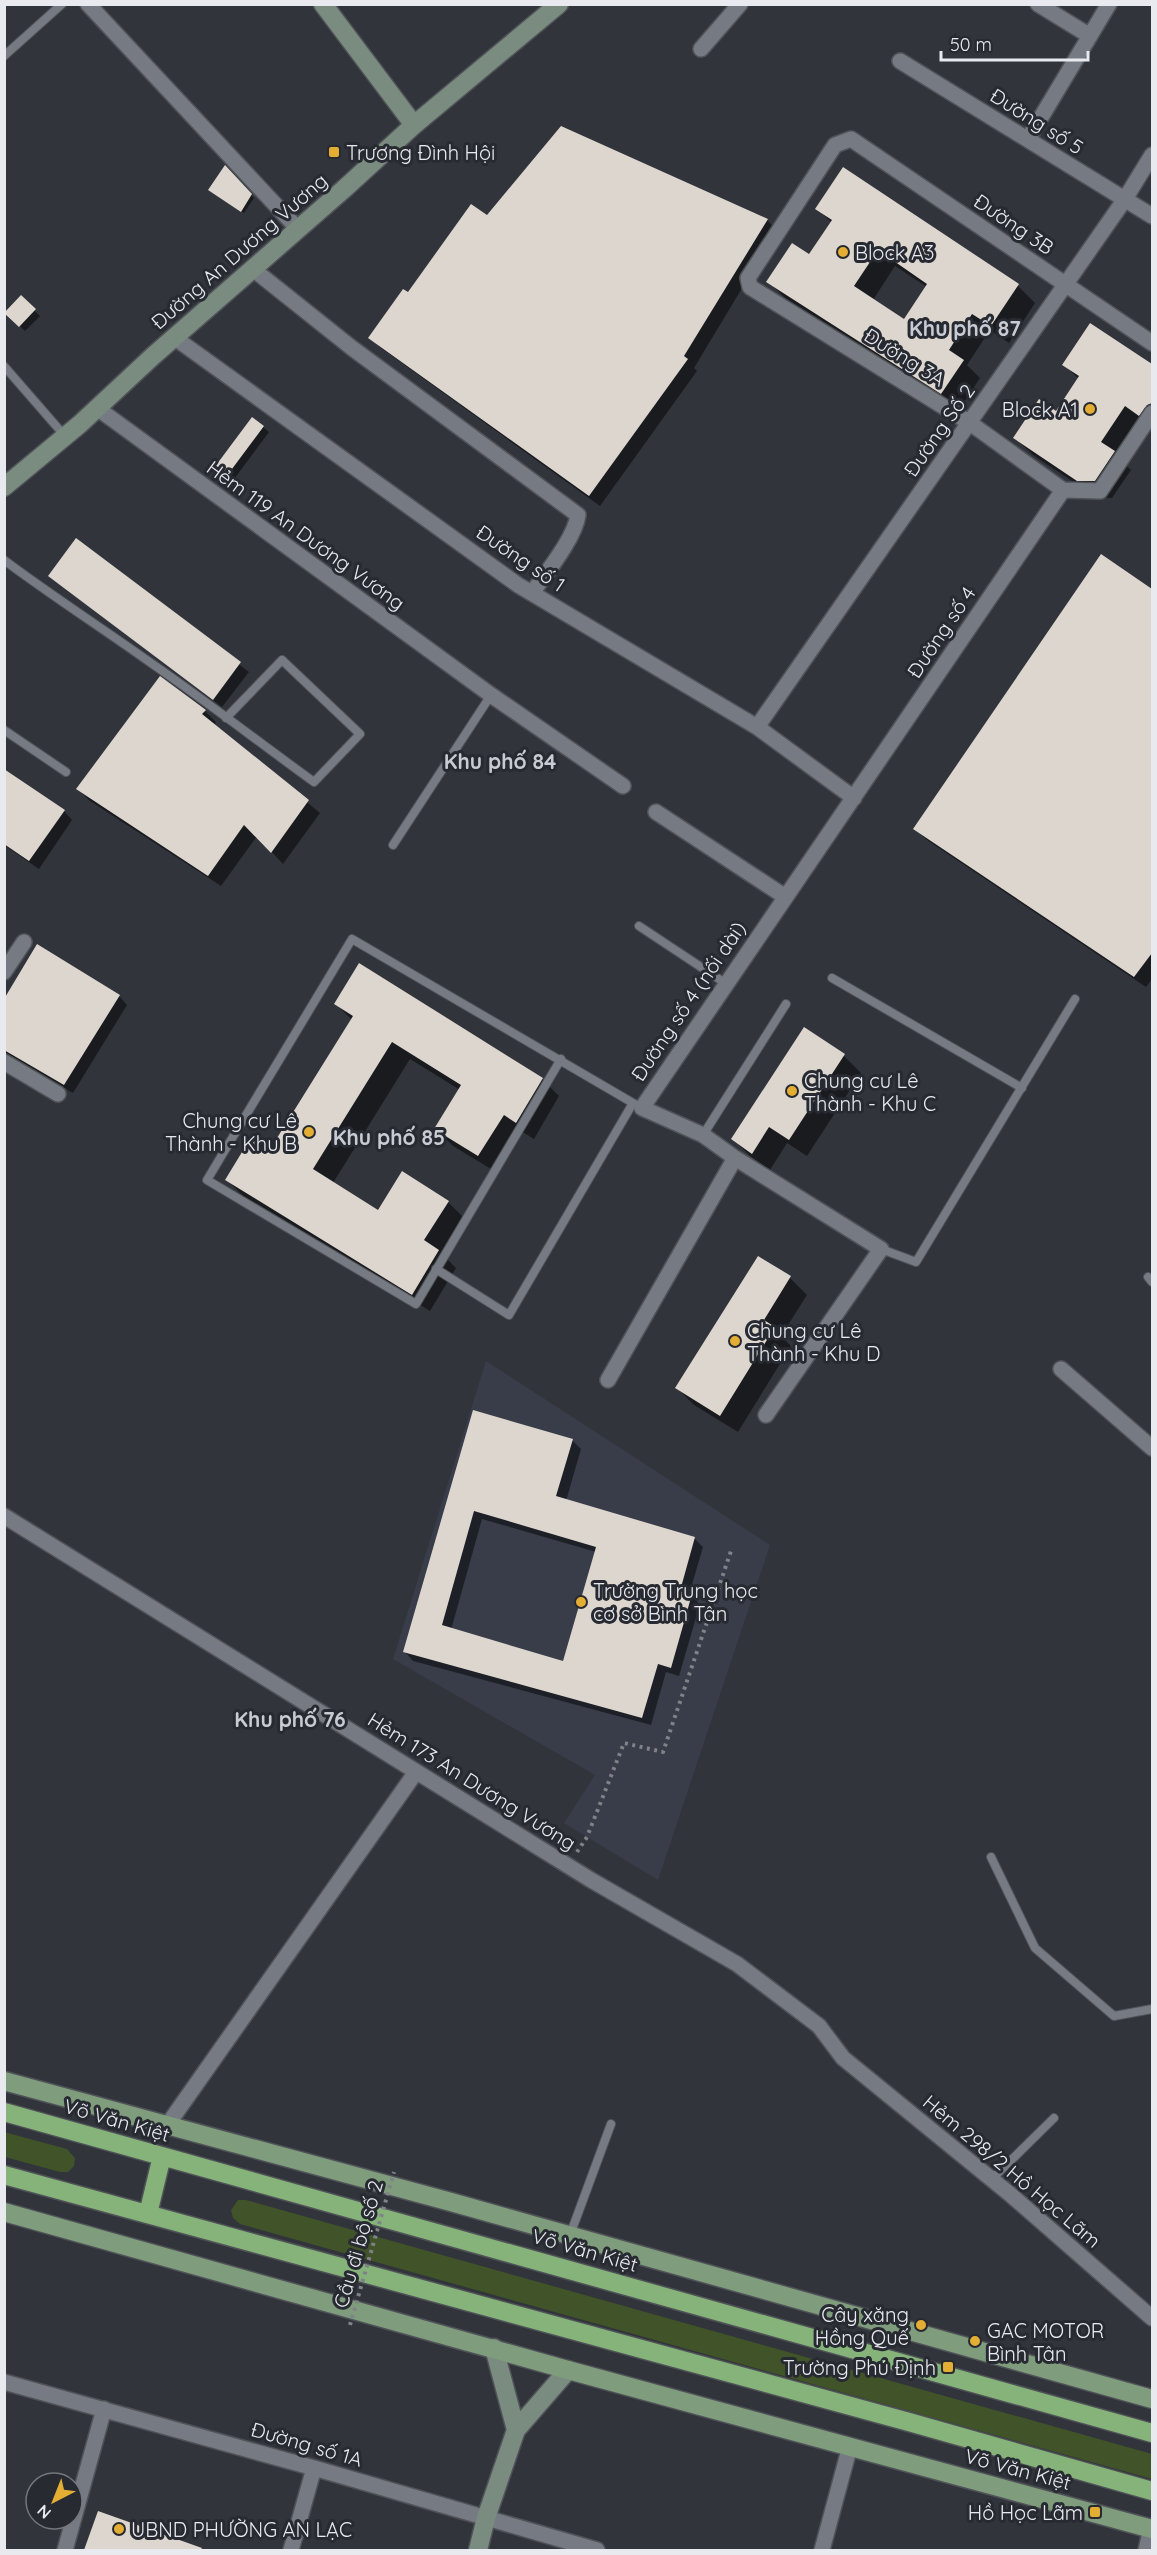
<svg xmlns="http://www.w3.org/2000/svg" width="1157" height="2555" viewBox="0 0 1157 2555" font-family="Quicksand,sans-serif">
<rect width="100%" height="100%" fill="#31343b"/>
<path fill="#383d49" d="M486 1361 770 1545 658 1880 564 1823 595 1775 393 1659Z"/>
<path fill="#405329" d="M4 2132 67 2149 75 2158 74 2166 68 2172H60L5 2157Z
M238 2200H246L1152 2454V2479L240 2224 233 2218 231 2210Z"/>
<path fill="#0007" fill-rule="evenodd" d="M225 167 254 198 244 213 213 192Z
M843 169 1018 286 1035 303 1009 343 990 330 967 365 980 378 959 410 786 299 768 281 810 256 832 223 817 208ZM895 266 927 287 904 321 873 300Z
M487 217 767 220 777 230 694 368 697 371 600 506 381 348 370 338 409 294Z
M21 298 40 316 25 331 6 313Z
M1090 325 1152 366V429L1142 422 1119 458 1131 470 1112 498 1096 497 1033 455 1015 438 1057 413 1079 379 1064 365Z
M263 427 269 432 232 482 222 474Z
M76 540 249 672 222 707 50 575Z
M1101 556 1152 590V979L1146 987 927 840 915 829Z
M205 711 216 722 214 725 320 813 283 864 257 836 221 886 90 801 78 789Z
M4 770 64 811 72 820 39 869 4 845Z
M119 996 127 1005 73 1093 4 1052V1002Z
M336 1004 542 1079 559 1096 534 1139 521 1131 496 1172 453 1146 436 1129 460 1090 410 1059 333 1183 379 1212 448 1202 465 1219 443 1255 456 1268 430 1311 244 1197 227 1180 273 1148 352 1020Z
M804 1030 844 1056 861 1073 807 1156 787 1143 770 1170 750 1156 733 1139Z
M790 1278 807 1295 781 1336 791 1346 738 1432 694 1405 677 1388Z
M474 1412 572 1440 581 1449 566 1501 694 1538 703 1547 689 1595 700 1604 679 1676 666 1672 651 1725 413 1661 405 1652ZM482 1519 596 1552 564 1663 451 1630Z
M99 2513 194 2547 198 2550H85Z"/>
<path fill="#dcd6ce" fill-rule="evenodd" d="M561 126 768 219 684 356 688 359 589 496 368 338 403 289 408 292 471 204 487 215Z
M225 165 252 194 241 212 208 190Z
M843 167 1019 284 991 326 972 314 949 350 964 360 941 394 766 282 792 243 809 254 832 220 815 209ZM878 250 927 284 904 319 854 286Z
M21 295 36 309 19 327 4 313Z
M1090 323 1152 364V403L1147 405 1139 416 1125 406 1101 442 1115 451 1095 481H1077L1013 438 1039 399 1056 411 1079 376 1062 365Z
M252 417 264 426 226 477 214 468Z
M76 538 241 662 213 700 48 576Z
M1101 554 1152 589V953L1134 977 913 829Z
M160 676 206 710 202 714 309 800 271 853 244 825 208 876 76 789Z
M4 769 65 810 29 861 4 844Z
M37 944 120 995 64 1085 4 1050V999Z
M359 963 543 1078 516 1123 504 1115 478 1156 434 1129 461 1085 392 1042 313 1169 378 1210 402 1171 449 1201 424 1240 439 1250 412 1295 225 1180 253 1134 272 1146 353 1016 334 1004Z
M804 1027 845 1054 789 1140 769 1127 752 1154 731 1139Z
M758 1256 791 1276 764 1320 775 1327 720 1416 675 1388Z
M473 1410 573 1439 556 1496 695 1537 680 1591 692 1594 671 1668 658 1664 642 1718 403 1652ZM474 1511 596 1547 563 1661 442 1625Z
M98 2511 202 2548 201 2550H84Z"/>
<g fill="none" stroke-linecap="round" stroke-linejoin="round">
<defs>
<path id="lane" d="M4 56 62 4
M4 366 64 435
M4 560C52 596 102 628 151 663 206 701 260 743 314 782L360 734 282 660 226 718
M4 730 66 772
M393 845 491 695
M639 926 725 983
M832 978 1022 1088
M561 1059 416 1304 207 1180 352 939 633 1103
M703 1135 786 1004
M881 1249 916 1262 1075 999
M436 1269 509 1315 633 1103 635 1104
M1148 1277 1152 1282
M991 1857 1035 1948 1114 2016 1152 2009
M992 2179 1054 2118
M570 2235 611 2124"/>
<path id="street" d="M88 4 298 229
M1038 4 1090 36
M701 49 740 4
M900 61 1152 216
M1028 139 1109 4
M253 269 352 348 578 515C575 538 546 573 532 593
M175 338 518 585 757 727 854 798
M97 408 491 695 623 786
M1063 490 970 423 750 287 748 278 835 145 851 139 1152 343
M1063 490 1100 491 1152 413
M757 727 1125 199 1152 155
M656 812 784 896
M4 972 24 942
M4 1062 58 1094
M735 1158 881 1249 766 1415
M1061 1369 1152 1448
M608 1380 735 1158 703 1135 642 1108 1063 490
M4 1516 591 1880 737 1964 819 2026 843 2058 1011 2195 1152 2318
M166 2127 416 1772
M4 2382 314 2468 597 2550
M65 2550 104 2409
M291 2550 314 2468
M822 2550 850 2446
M1146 2550 1151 2528"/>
<path id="secondary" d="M323 4 414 125
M4 487 80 424 153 356 344 189 414 125 559 4
M494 2348 516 2430
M478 2550 486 2518 516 2430 568 2370"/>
<path id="primary" d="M4 2081 451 2202 1152 2399
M4 2212 568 2370 1152 2529"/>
<path id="highway" d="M4 2112 1152 2433
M4 2175 909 2422 1152 2491
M148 2214 162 2156"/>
</defs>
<use href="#lane" stroke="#4f5257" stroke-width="10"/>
<use href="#street" stroke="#4f5257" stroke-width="18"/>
<use href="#secondary" stroke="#4f5257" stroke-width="21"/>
<use href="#primary" stroke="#4f5257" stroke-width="21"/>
<use href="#highway" stroke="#4f5257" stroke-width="21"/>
<path stroke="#7f8288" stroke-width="4" stroke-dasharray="3 4.5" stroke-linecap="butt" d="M577 1852 587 1837 624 1743 663 1752 731 1551"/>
<use href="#lane" stroke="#767a82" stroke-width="8"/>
<use href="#street" stroke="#767a82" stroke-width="15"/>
<use href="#secondary" stroke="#7a8b7f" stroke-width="18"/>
<use href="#primary" stroke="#7f9c7d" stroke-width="18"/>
<use href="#highway" stroke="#85b379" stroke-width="18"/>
<path stroke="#7f8288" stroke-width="4" stroke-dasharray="3 4.5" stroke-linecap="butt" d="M350 2325 394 2172"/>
</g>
<g fill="#e4ae35" stroke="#272a31" stroke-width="2">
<rect x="328" y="146" width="12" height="12" rx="3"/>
<circle cx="843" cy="252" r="6"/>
<circle cx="1090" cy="409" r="6"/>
<circle cx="792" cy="1091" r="6"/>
<circle cx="309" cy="1132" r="6"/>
<circle cx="735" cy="1341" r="6"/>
<circle cx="581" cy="1602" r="6"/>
<circle cx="921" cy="2325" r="6"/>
<circle cx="975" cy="2341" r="6"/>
<rect x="942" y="2361" width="12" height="12" rx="3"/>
<rect x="1089" y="2506" width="12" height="12" rx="3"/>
<circle cx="119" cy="2529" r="6"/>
</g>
<g text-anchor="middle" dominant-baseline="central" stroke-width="6" stroke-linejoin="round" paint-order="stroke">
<g font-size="20" fill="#e8eaef" stroke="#272a31">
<text transform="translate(1037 121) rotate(32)">Đường số 5</text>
<text transform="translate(1014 224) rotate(34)">Đường 3B</text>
<text transform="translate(239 251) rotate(-41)">Đường An Dương Vương</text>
<text transform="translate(905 357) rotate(32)">Đường 3A</text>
<text transform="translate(939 430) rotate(-55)">Đường Số 2</text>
<text transform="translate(306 535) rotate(36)">Hẻm 119 An Dương Vương</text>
<text transform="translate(521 558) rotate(34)">Đường số 1</text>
<text transform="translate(941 632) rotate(-56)">Đường số 4</text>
<text transform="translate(688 1001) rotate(-56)">Đường số 4 (nối dài)</text>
<text transform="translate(472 1781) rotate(32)">Hẻm 173 An Dương Vương</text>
<text transform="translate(117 2120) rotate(16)">Võ Văn Kiệt</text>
<text transform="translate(1012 2171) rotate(40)">Hẻm 298/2 Hồ Học Lãm</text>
<text transform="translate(358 2244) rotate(-74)">Cầu đi bộ số 2</text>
<text transform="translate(585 2250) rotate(16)">Võ Văn Kiệt</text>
<text transform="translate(307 2444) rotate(16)">Đường số 1A</text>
<text transform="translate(1018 2469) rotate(15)">Võ Văn Kiệt</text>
</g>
<g font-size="20" fill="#e8eaef" stroke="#272a31" text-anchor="start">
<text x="346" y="152">Trương Đình Hội</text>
<text x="855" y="252">Block A3</text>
<text x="1078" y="409" text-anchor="end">Block A1</text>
<text x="804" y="1080">Chung cư Lê<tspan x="804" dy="23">Thành - Khu C</tspan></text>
<text x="297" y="1120" text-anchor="end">Chung cư Lê<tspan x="297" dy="23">Thành - Khu B</tspan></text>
<text x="747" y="1330">Chung cư Lê<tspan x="747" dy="23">Thành - Khu D</tspan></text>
<text x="593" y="1590">Trường Trung học<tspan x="593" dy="23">cơ sở Bình Tân</tspan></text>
<text x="909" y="2314" text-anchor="end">Cây xăng<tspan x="909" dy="23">Hồng Quế</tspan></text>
<text x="987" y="2330">GAC MOTOR<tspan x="987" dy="23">Bình Tân</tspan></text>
<text x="936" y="2367" text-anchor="end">Trường Phú Định</text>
<text x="1083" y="2512" text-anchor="end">Hồ Học Lãm</text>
<text x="131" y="2529">UBND PHƯỜNG AN LẠC</text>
</g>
<g font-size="21" font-weight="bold" fill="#c7cbd4" stroke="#272a31">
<text x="965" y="328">Khu phố 87</text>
<text x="500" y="761">Khu phố 84</text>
<text x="389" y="1137">Khu phố 85</text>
<text x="290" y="1719">Khu phố 76</text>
</g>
</g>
<rect width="1157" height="2555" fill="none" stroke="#e8eaef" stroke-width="12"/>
<g transform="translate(54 2501) rotate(222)"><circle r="28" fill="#272a31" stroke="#74777d" stroke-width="1.5"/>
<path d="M0-4.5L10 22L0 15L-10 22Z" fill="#e4ae35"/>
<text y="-9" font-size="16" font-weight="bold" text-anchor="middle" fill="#e8eaef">N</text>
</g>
<path d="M941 51v9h147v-9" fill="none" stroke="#e8eaef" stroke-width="3"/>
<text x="950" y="51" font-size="18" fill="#e8eaef" stroke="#272a31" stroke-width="4.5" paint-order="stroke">50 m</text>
</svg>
